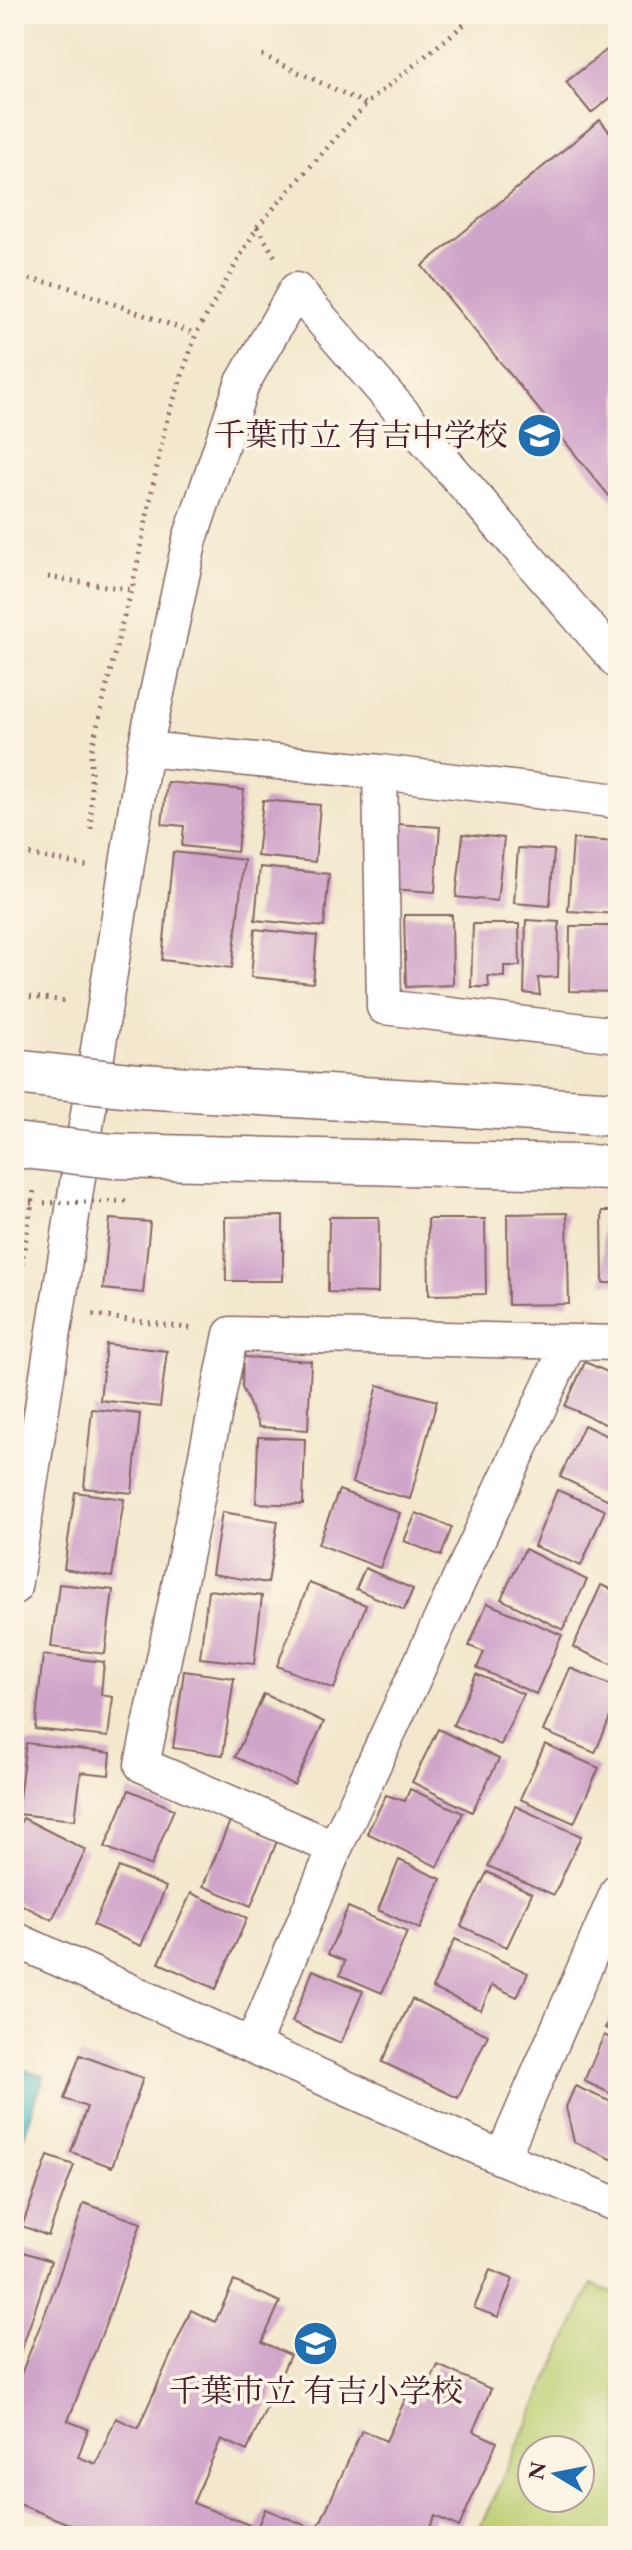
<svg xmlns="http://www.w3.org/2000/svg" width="632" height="2550" viewBox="0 0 632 2550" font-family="'EB Garamond','Noto Serif JP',serif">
<rect width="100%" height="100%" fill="#fcf5e5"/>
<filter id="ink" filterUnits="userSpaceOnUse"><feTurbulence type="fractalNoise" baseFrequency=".0125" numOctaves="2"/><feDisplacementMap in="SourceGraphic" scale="16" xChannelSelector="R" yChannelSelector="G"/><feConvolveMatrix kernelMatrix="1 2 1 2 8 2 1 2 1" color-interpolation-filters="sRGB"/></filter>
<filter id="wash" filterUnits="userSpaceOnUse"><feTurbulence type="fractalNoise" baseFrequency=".006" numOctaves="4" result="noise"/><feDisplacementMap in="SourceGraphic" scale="32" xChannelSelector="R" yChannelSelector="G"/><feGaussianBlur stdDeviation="1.8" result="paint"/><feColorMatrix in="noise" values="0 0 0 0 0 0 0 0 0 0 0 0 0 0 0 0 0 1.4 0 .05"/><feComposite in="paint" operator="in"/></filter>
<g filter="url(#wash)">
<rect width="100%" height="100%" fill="#f3e8cd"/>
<path fill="#bbce72" stroke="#82764e" stroke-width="2" fill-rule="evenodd" d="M592 2284 618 2295V2536H476ZM532 2450H580V2498H532Z"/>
<path fill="#4bb8c6" stroke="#4a6c78" stroke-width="2" d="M14 2066 44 2076 14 2165Z"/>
<g id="blocks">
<path fill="#d0a5ca" d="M618 41V92L591 113 566 82Z
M600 120 618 142V507L422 266Z
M167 782 244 790 237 852 182 846 184 826 162 824Z
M263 800 320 805 315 862 257 856Z
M396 824 440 827 435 892 391 889Z
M463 834 504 838 497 901 456 897Z
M573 839 618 842V914L568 911Z
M518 848 554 850 550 906 514 903Z
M173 852 244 860 232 968 162 960Z
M260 867 329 874 324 927 255 920Z
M404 915H452L453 985 406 987Z
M526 920 559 922 558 977 538 978 540 995 524 993Z
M473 924H519L520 966H504V977L488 976 489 987H471Z
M570 926H618V992L569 991Z
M255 929 317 936 313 983 251 977Z
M602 1211H618V1283H603Z
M567 1213 569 1304 508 1305 507 1214Z
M283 1216V1281H226L225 1217Z
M329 1217H379L378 1293 328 1292Z
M110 1219 150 1222 143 1293 103 1289Z
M428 1219H485L486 1294 429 1295Z
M106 1344 167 1351 160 1407 100 1400Z
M243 1357 311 1361 308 1430 259 1427 242 1387Z
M585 1362 614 1375 618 1366V1430L565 1406Z
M378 1385 437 1401 410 1499 352 1483Z
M92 1409 140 1414 132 1493 84 1488Z
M584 1425 618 1441V1482L609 1500 560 1477Z
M258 1437 305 1439 303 1505 256 1503Z
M339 1490 400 1513 380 1568 318 1544Z
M557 1490 605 1510 581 1566 534 1546Z
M75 1492 124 1499 112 1577 64 1569Z
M222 1512 278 1521 268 1583 212 1574Z
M416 1513 452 1527 441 1556 404 1541Z
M525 1549 587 1580 563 1630 501 1599Z
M365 1568 413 1589 404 1610 356 1589Z
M309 1583 366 1605 334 1689 277 1666Z
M59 1584 113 1590 105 1654 51 1647Z
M601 1585 618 1592V1667L573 1647Z
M208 1590 262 1596 254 1664 200 1658Z
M487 1603 562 1635 536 1694 477 1668 484 1652 469 1646Z
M43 1655 104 1662 101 1695 113 1697 108 1737 35 1729Z
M570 1668 618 1688V1699L595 1753 543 1731Z
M184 1671 234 1678 223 1755 173 1748Z
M476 1674 523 1694 501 1745 453 1725Z
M264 1694 324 1722 294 1785 235 1757Z
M438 1729 499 1759 472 1812 412 1782Z
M26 1743 111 1753 109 1775 81 1772 75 1820 17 1814Z
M545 1744 599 1768 574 1823 520 1799Z
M410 1789 463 1813 438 1867 367 1833 386 1795 405 1801Z
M129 1790 174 1809 151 1866 105 1847Z
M515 1806 581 1836 554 1895 488 1866Z
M23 1818 86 1850 52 1920 14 1901V1835Z
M230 1821 277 1841 251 1906 203 1886Z
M399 1860 441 1879 420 1929 378 1910Z
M119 1867 166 1887 141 1946 93 1925Z
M487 1872 532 1893 507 1947 461 1926Z
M191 1893 247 1918 216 1989 159 1963Z
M348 1907 407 1932 382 1993 340 1975 345 1961 328 1954Z
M455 1939 528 1973 517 1997 492 1985 481 2010 432 1988Z
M313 1970 363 1991 341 2043 292 2022Z
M412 1999 488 2035 458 2098 382 2062Z
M618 2001V2034L605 2028Z
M604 2035 618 2042V2097L584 2081Z
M80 2055 143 2078 112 2167 71 2152 87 2107 64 2099Z
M575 2086 618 2105V2162L574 2142 566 2107Z
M48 2156 74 2165 48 2236 22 2226Z
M84 2203 141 2223 110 2313 68 2421 88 2429 78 2457 96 2464 116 2418 138 2428 191 2310 215 2322 234 2281 280 2302 262 2342 290 2355 247 2451 221 2439 193 2503 257 2528 265 2509 317 2530 362 2430 386 2441 407 2395 421 2402 438 2365 491 2389 473 2431 497 2442 459 2527 435 2516 426 2536H99L14 2502V2392L54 2290Z
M14 2249 51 2261 15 2370H14Z
M490 2270 513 2279 498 2317 474 2308Z"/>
</g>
</g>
<g filter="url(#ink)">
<use href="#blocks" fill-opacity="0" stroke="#856564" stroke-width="2"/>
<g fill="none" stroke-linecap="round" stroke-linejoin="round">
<defs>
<path id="minor" d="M145 749 380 772 618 801
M380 772 384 1007 618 1035
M14 1587 145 749 190 539 242 384 296 290 618 662
M335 1848 142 1765 231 1334 618 1343
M14 1939 502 2158 618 2205
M252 2046 335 1848 569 1343
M502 2158 618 1891"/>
<path id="tertiary" d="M140 1086 618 1114
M113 1156 618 1168"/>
</defs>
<use href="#minor" stroke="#856564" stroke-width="37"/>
<use href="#tertiary" stroke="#856564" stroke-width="47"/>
<path stroke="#856564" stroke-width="5" stroke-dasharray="2 6" stroke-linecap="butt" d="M262 55 366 104
M257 227 277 260
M14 276 62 285 196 334
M48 577 132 590
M91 829V752L122 623 132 590 165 426 196 334 257 227 366 104 477 14
M14 851 90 867
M14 995 67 1001
M14 1203H33
M14 1295 18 1286 34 1190
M93 1315 194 1329"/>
<use href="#minor" stroke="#fff" stroke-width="34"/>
<use href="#tertiary" stroke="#fff" stroke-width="44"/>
<defs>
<path id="tertiary-bridge" d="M14 1072 140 1086
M14 1145 113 1156"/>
</defs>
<use href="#tertiary-bridge" stroke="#856564" stroke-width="47" stroke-linecap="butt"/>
<path stroke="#856564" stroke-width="5" stroke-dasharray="2 6" stroke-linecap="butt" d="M44 1203 131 1201"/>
<use href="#tertiary-bridge" stroke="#fff" stroke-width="44"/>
</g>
</g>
<defs>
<symbol id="school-disc" viewBox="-11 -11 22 22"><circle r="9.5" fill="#1f6fb2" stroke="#fcf5e5"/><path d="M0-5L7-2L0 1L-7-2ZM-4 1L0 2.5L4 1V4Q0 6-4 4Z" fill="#fff"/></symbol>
</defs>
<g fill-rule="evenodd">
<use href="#school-disc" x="514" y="410" width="51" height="51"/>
<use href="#school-disc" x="290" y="2318" width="51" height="51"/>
</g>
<g text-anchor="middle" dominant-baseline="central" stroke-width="7" stroke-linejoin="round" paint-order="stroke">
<g font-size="32" fill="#4a1f2b" stroke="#fcf5e5" text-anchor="end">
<text x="508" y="435">千葉市立 有吉中学校</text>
<text x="316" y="2391" text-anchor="middle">千葉市立 有吉小学校</text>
</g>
</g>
<rect width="632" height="2550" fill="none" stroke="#fcf5e5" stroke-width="48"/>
<g transform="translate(556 2474) rotate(280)"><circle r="38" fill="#fcf5e5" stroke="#b59f9b" stroke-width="2"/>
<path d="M0-6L14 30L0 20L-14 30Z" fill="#1f6fb2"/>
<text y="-12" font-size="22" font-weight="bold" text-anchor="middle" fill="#4a1f2b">N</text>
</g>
</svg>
